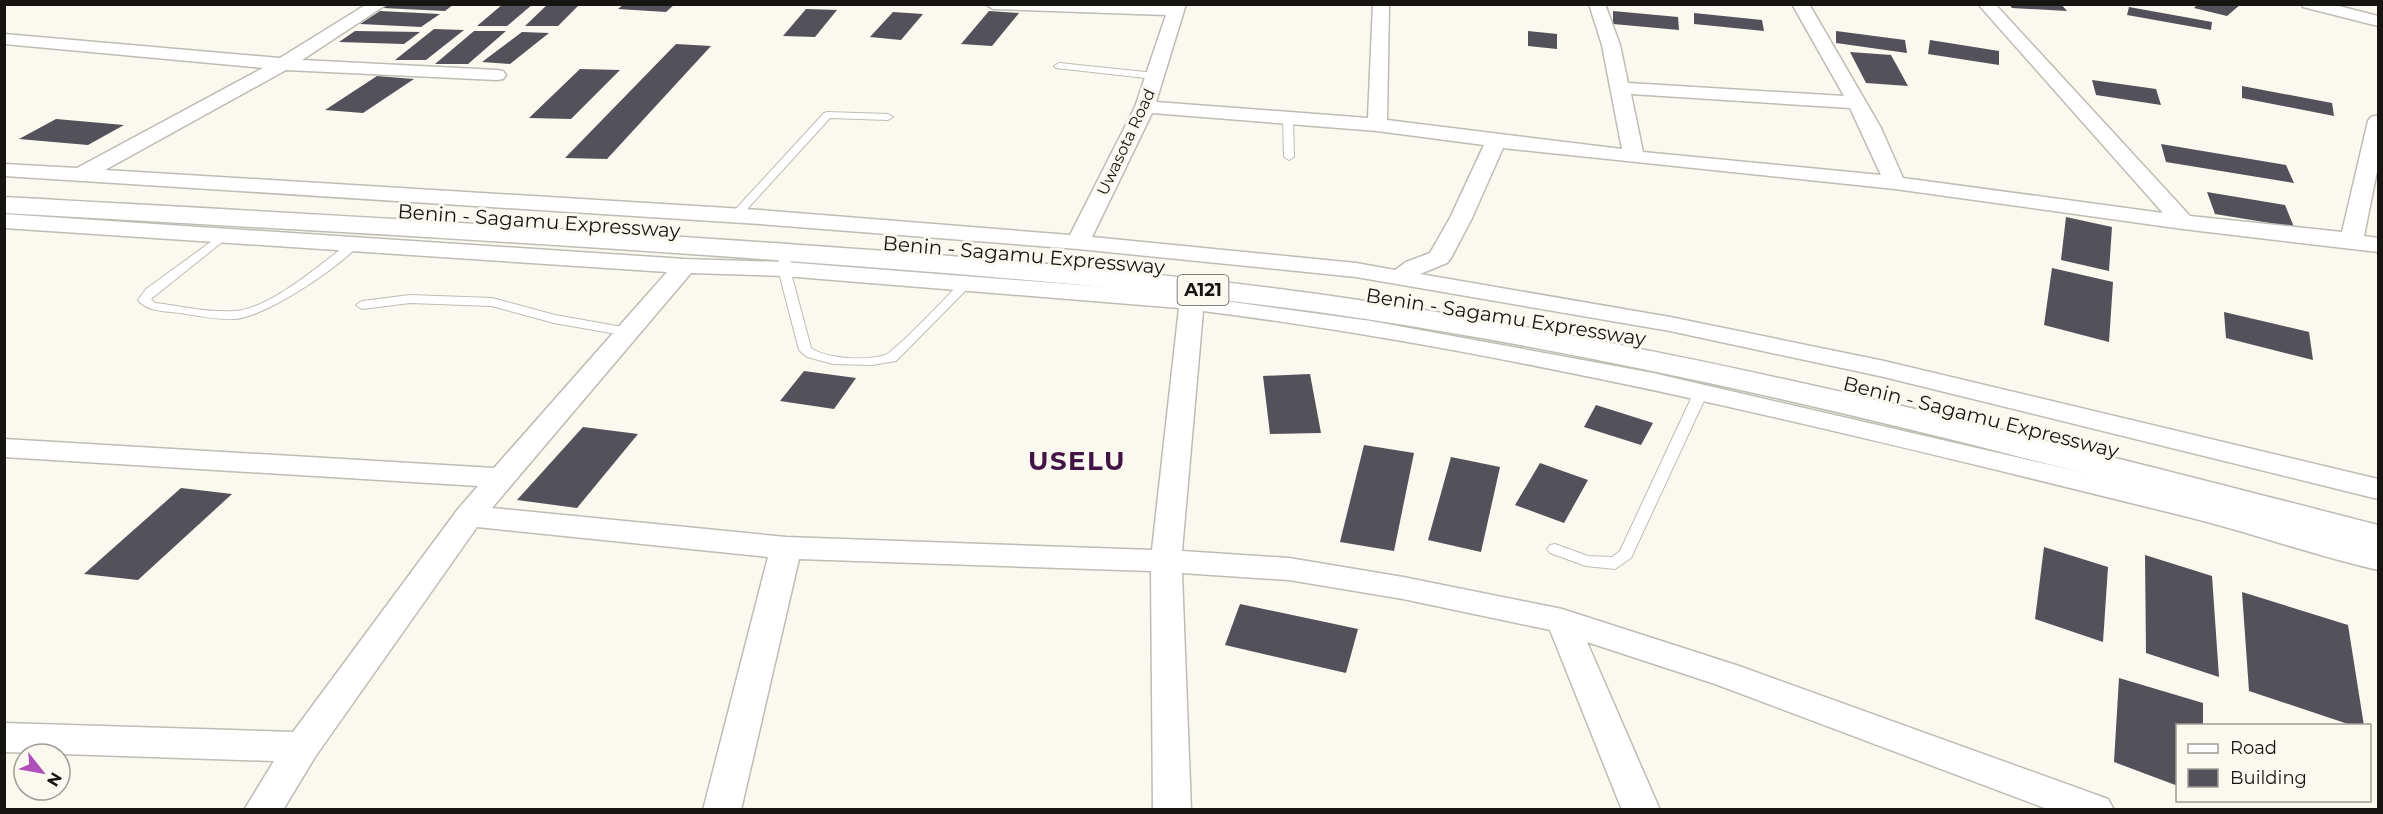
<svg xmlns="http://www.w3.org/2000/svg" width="2383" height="814" viewBox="0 0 2383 814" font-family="Montserrat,sans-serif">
<rect width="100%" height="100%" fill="#faf8ef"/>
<path fill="#535159" d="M388 4H454L445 11 383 8Z
M503 4H533L507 26H477Z
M548 4H580L558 26H525Z
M624 4H675L666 12 618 9Z
M2009 4H2061L2067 11 2012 8Z
M2198 4H2241L2227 16 2194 8Z
M2129 7 2212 22 2211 30 2127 15Z
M806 9 837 10 815 37 783 36Z
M380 11 440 14 421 27 360 24Z
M989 11 1019 13 992 46 961 44Z
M1613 11 1678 17 1679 30 1613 24Z
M893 12 923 14 901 40 870 37Z
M1694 13 1762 20 1764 31 1694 24Z
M434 29 464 30 426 60H395Z
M355 31 420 32 404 44 339 42Z
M474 31H506L468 64H435Z
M1528 31 1557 34V49L1528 46Z
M1836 31 1905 40 1907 53 1836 43Z
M522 32 549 33 510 64 482 62Z
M1930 40 1999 51V65L1928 54Z
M676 44 711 46 607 159 565 158Z
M1850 52 1891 55 1908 86 1866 83Z
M580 69 620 70 571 119 529 118Z
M377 76 414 79 363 113 325 110Z
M2092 80 2156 89 2161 105 2096 95Z
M2242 86 2332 103 2334 116 2242 98Z
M56 119 124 125 88 145 19 139Z
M2161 144 2286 165 2294 183 2166 162Z
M2207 192 2285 205 2294 227 2215 214Z
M2066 217 2112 227 2109 271 2061 260Z
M2052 268 2113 282 2109 342 2044 325Z
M2224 312 2309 332 2313 360 2226 338Z
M804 371 856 378 834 409 780 401Z
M1310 374 1321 433 1270 434 1263 376Z
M1596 405 1653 423 1641 445 1584 427Z
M583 427 638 434 577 508 517 500Z
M1364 445 1414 453 1394 551 1340 542Z
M1451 457 1500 467 1481 552 1428 540Z
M1540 463 1588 480 1564 523 1515 505Z
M181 488 232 494 138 580 84 574Z
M2044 547 2108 567 2103 642 2035 619Z
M2145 555 2212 576 2219 677 2146 653Z
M2242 592 2348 625 2364 726H2354L2249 691Z
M1240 604 1358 629 1346 673 1225 645Z
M2119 678 2203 703V726H2178V786L2114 762Z"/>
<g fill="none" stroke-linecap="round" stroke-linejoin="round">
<defs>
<path id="service" d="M1059 63 1155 73 1160 76 1155 79 1056 68 1054 66Z
M827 112 888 114 893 117 888 120 830 118 740 217H732V213L824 113Z
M1288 116 1293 119 1294 157 1289 160 1284 157 1283 119Z
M223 233 227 234V238L151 299 155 303C181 306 209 313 235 311 270 309 322 263 350 242H358L360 244C338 268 267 316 235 319 217 320 198 316 180 313 165 311 148 312 138 300L146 289Z
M785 257 791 260 790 269 811 348C826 359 867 361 885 355 895 352 951 292 963 280L967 279 973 283 896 361 872 365 833 364 807 357 799 350 778 269 779 260Z
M410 295 492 298 555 315 628 328 634 332 628 336 554 323 492 306 410 303 362 309 356 305 362 301Z
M1701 388 1708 392 1631 558 1615 569 1586 566 1550 553 1547 549 1550 545 1555 544 1588 556 1612 557 1620 551 1694 392Z"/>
<path id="minor" d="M367 4H387L302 60 497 70 503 71 506 75 503 79 497 80 286 70 105 170 760 210 1070 235 1135 107 1166 15 993 9 985 4H1186L1156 102 1368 118 1373 4H1389L1387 120 1622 149 1602 45 1589 4H1605L1620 45 1628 83 1844 96 1792 4H1809L1881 128 1903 178 2163 213 1978 4H1995L2190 216 2342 232 2368 121 2371 117 2378 115V166L2364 236 2378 238V252L2183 229 1895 189 1503 148 1472 218 1451 258 1447 263 1420 274 1670 317 1884 361 2378 479V499L1884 377 1670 331 1356 277 1078 249 760 224 4 176V164L77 168 263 68 4 44V34L280 58ZM1631 94 1850 108 1881 175 1643 152ZM1152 113 1377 131 1484 145 1450 218 1430 253 1406 262 1395 270 1356 263 1092 237Z
M2301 4H2331L2378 16V26L2303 7Z
M4 214 685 259 784 262 1145 290 1371 321 1653 373 2184 496 2378 548V570C2312 555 2247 531 2180 515 1858 436 1533 353 1203 311L1182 551 1289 558 1403 577 1562 609 1739 666 2108 799 2114 810H2050L1715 684 1587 642 1660 810H1622L1550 630 1403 599 1289 580 1182 573 1191 810H1153L1151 571 799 559 741 810H703L768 557 477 527 315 757 283 810H244L274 761 4 752V723L293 732 458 509 478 486 4 457V439L494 468 667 272 4 228ZM691 273 784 276 1179 308 1152 550 786 537 492 508Z"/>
<path id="trunk" d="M4 197C270 212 535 226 800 245 989 258 1178 273 1365 301 1708 351 2043 439 2378 525V551C2261 522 2145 488 2028 459 1809 403 1589 353 1366 319 1179 291 989 276 801 262 536 242 270 228 4 213Z"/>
</defs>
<use href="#service" stroke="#bebcb4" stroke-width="2"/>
<use href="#minor" stroke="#bebcb4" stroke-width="3"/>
<use href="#trunk" stroke="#bebcb4" stroke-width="3"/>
<use href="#service" fill="#fff" fill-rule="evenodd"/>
<use href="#minor" fill="#fff" fill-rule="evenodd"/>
<use href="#trunk" fill="#fff" fill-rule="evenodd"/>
</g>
<g text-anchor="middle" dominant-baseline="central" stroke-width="6" stroke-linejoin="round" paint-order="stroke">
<g font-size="16" fill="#161512" stroke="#faf8ef">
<text transform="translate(1126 142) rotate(-65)">Uwasota Road</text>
</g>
<rect fill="#faf8ef" stroke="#5a5954" stroke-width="1.5" x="1177.5" y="275" width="51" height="30" rx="4.5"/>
<g font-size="18" font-weight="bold" fill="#161512">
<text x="1203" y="290">A121</text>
</g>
<g font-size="20" fill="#161512" stroke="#faf8ef">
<text transform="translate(539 221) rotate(4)">Benin - Sagamu Expressway</text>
<text transform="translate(1024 255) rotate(5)">Benin - Sagamu Expressway</text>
<text transform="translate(1506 317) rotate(9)">Benin - Sagamu Expressway</text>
<text transform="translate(1981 417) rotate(14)">Benin - Sagamu Expressway</text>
</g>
<g font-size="26" font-weight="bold" letter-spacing="1.5" fill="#421446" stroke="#faf8ef">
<text x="1077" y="461">USELU</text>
</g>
</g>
<rect width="2383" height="814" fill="none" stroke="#161512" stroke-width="12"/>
<rect x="2176" y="724" width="195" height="78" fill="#faf8ef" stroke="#9f9d97" stroke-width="1.5"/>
<rect x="2188" y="744" width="30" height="9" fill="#ffffff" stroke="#9f9d97" stroke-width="1.5"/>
<text x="2230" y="754" font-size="18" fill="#161512">Road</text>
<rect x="2188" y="769" width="30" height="18" fill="#535159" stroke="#9f9d97" stroke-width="1.5"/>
<text x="2230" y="784" font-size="18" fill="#161512">Building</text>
<g transform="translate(42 772) rotate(121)"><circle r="28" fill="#faf8ef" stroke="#9f9d97" stroke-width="1.5"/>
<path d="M0-4.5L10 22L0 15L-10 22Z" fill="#b04fb7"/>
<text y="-9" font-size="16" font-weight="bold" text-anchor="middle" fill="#161512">N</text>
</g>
</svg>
